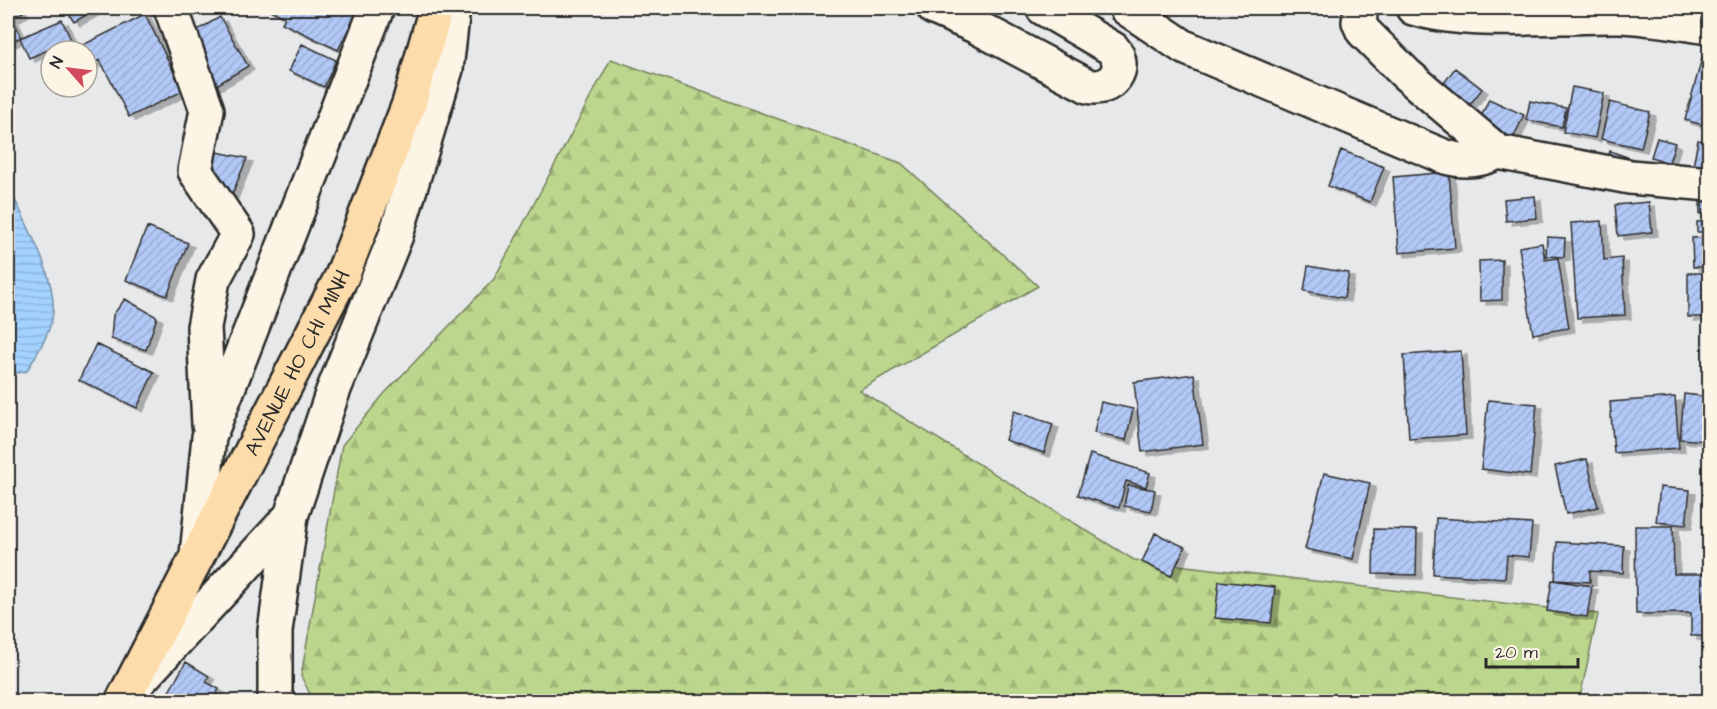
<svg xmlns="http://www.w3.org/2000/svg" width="1717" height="709" viewBox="0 0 1717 709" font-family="'Architects Daughter',sans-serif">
<defs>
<pattern id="forest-firs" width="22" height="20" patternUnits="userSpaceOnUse" patternTransform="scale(1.5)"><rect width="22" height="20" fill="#bcd68d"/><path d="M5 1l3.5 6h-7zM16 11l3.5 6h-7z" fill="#a2b87a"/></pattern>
<pattern id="water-rules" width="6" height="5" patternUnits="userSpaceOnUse" patternTransform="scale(1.5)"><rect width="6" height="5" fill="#a3d2ff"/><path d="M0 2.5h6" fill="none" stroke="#8cb4db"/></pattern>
<pattern id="building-hatch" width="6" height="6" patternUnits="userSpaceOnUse" patternTransform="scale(1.5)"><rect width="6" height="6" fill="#b2c8f6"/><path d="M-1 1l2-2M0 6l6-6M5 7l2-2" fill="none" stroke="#99acd3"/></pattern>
<filter id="shadow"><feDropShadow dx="6" dy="4" stdDeviation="0" flood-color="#0004"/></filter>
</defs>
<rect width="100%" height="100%" fill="#e6e8ea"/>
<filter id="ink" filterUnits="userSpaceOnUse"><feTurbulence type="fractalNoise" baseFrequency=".0167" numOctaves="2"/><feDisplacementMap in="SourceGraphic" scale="12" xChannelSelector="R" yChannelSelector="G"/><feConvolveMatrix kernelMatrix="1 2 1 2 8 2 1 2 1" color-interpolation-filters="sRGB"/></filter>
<g filter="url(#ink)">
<path fill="url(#forest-firs)" stroke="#74805c" stroke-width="1.5" d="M611 59 901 163 1038 286 859 390 1134 560 1598 614 1579 702H314L301 676 342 445 384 394 494 279Z"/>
<path fill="url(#water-rules)" stroke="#738faa" stroke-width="1.5" d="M8 192 13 195C27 227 56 276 53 312 51 333 37 353 27 371L8 375Z"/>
<path fill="url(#building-hatch)" stroke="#2b2b2b" stroke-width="1.5" filter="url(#shadow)" d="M8 8H20L23 12 12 18 21 37 8 44Z
M65 8H99L74 22Z
M266 8H359L338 50 282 23 285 17Z
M145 14 183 91 129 117 100 60 87 66V51H79L77 48Z
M220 17 248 66 215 86 187 36Z
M62 20 71 40 29 58 20 38Z
M302 44 336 60 324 87 289 71Z
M1704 51 1710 53V127L1685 120Z
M1455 68 1482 89 1468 107 1441 87Z
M1572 87 1604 93 1595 138 1563 132Z
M1489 99 1524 115 1508 149 1474 133Z
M1530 101 1566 108 1562 127 1526 120Z
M1610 102 1650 112 1641 148 1601 139Z
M1657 138 1675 143 1669 163 1651 157Z
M1698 140 1710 142V181L1691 177Z
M1341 150 1384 167 1370 202 1328 186Z
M212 151 247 158 226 209Z
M1610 151 1644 163 1606 164Z
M1449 172 1455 248 1399 253 1393 177Z
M1535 196 1537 218 1506 221 1504 199Z
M1700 201H1710V214H1700Z
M1649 202 1652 232 1618 236 1615 205Z
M1602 221 1604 260 1622 258 1625 315 1577 318 1571 223Z
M1710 221V232H1697V222Z
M147 227 188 243 167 296 126 280Z
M1547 237 1565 238 1564 257 1546 256Z
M1710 237V267H1693L1692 238Z
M1542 243 1545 260 1558 258 1569 328 1533 334 1519 247Z
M1502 260V300L1480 301 1479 261Z
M1308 266 1349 273 1344 298 1304 291Z
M1688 273H1710V317H1688Z
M125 299 157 317 146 350 111 339 113 315Z
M96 344 154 372 137 408 79 380Z
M1461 351 1466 435 1409 439 1404 355Z
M1194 374 1203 444 1142 452 1134 382Z
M1684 394 1710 397 1708 441 1680 439Z
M1675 397 1679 448 1614 453 1610 402Z
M1488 400 1537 404 1530 475 1481 469Z
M1101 402 1133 409 1126 440 1094 433Z
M1014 411 1053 424 1044 453 1005 440Z
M1090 454 1150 473 1146 487 1126 481 1119 508 1078 495Z
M1587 459 1598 507 1566 514 1555 466Z
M1324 473 1370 483 1353 559 1305 549Z
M1128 485 1155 490 1151 511 1124 506Z
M1660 487 1690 490 1686 525 1656 522Z
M1436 518 1532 524 1529 557 1507 555 1505 578 1433 574Z
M1635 526H1673L1674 574H1710V636H1691V613L1636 614Z
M1374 529 1417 530 1416 575 1373 574Z
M1155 533 1185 547 1171 576 1142 562Z
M1557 542 1624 546 1623 573 1590 571V582L1555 580Z
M1552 580 1592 586 1587 617 1547 611Z
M1219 581 1275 587 1271 623 1215 618Z
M186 662 209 676 206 682 219 689 212 702H163Z"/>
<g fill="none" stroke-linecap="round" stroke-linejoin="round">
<defs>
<path id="street" d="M171 8 207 110 195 171 238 234 213 280 204 327 209 425
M934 8 975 26 1088 86C1111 92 1129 68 1113 49L1043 8
M1126 8 1184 47 1443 156C1463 163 1480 161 1498 152
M1361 8 1359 22 1363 31 1406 74 1498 152 1630 177 1710 184
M1413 8C1473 26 1556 15 1619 16 1649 17 1680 23 1710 27
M197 555 209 437 377 8
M137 683 291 516
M279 702 275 696V631L291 516 332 394 396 235 446 69 453 8"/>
<g id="primary">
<path id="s1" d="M122 702 342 276 409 104 436 8"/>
</g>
</defs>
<use href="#street" stroke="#2b2b2b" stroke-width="38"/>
<use href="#primary" stroke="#2b2b2b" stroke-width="38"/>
<use href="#street" stroke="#fcf5e5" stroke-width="33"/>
<use href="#primary" stroke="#fddcac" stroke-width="33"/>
</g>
</g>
<g text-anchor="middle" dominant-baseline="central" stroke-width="4.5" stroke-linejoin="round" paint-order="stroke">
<g font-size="21" fill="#2b2b2b" stroke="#fcf5e5">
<text stroke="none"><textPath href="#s1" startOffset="382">AVENUE HO CHI MINH</textPath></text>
</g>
</g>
<rect width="1717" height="709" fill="none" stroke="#fcf5e5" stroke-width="30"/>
<rect x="15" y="15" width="1687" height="679" fill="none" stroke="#2b2b2b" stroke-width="2" filter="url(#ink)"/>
<g transform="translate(69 69) rotate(298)"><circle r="28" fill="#fcf5e5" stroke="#a8a49b" stroke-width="1.5"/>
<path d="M0-4.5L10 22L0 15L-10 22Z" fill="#d1495b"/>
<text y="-9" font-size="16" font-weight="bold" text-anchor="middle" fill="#2b2b2b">N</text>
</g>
<path d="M1486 658v9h92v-9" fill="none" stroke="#2b2b2b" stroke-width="3"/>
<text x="1495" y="658" font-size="18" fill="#2b2b2b" stroke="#fcf5e5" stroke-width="4.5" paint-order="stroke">20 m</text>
</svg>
